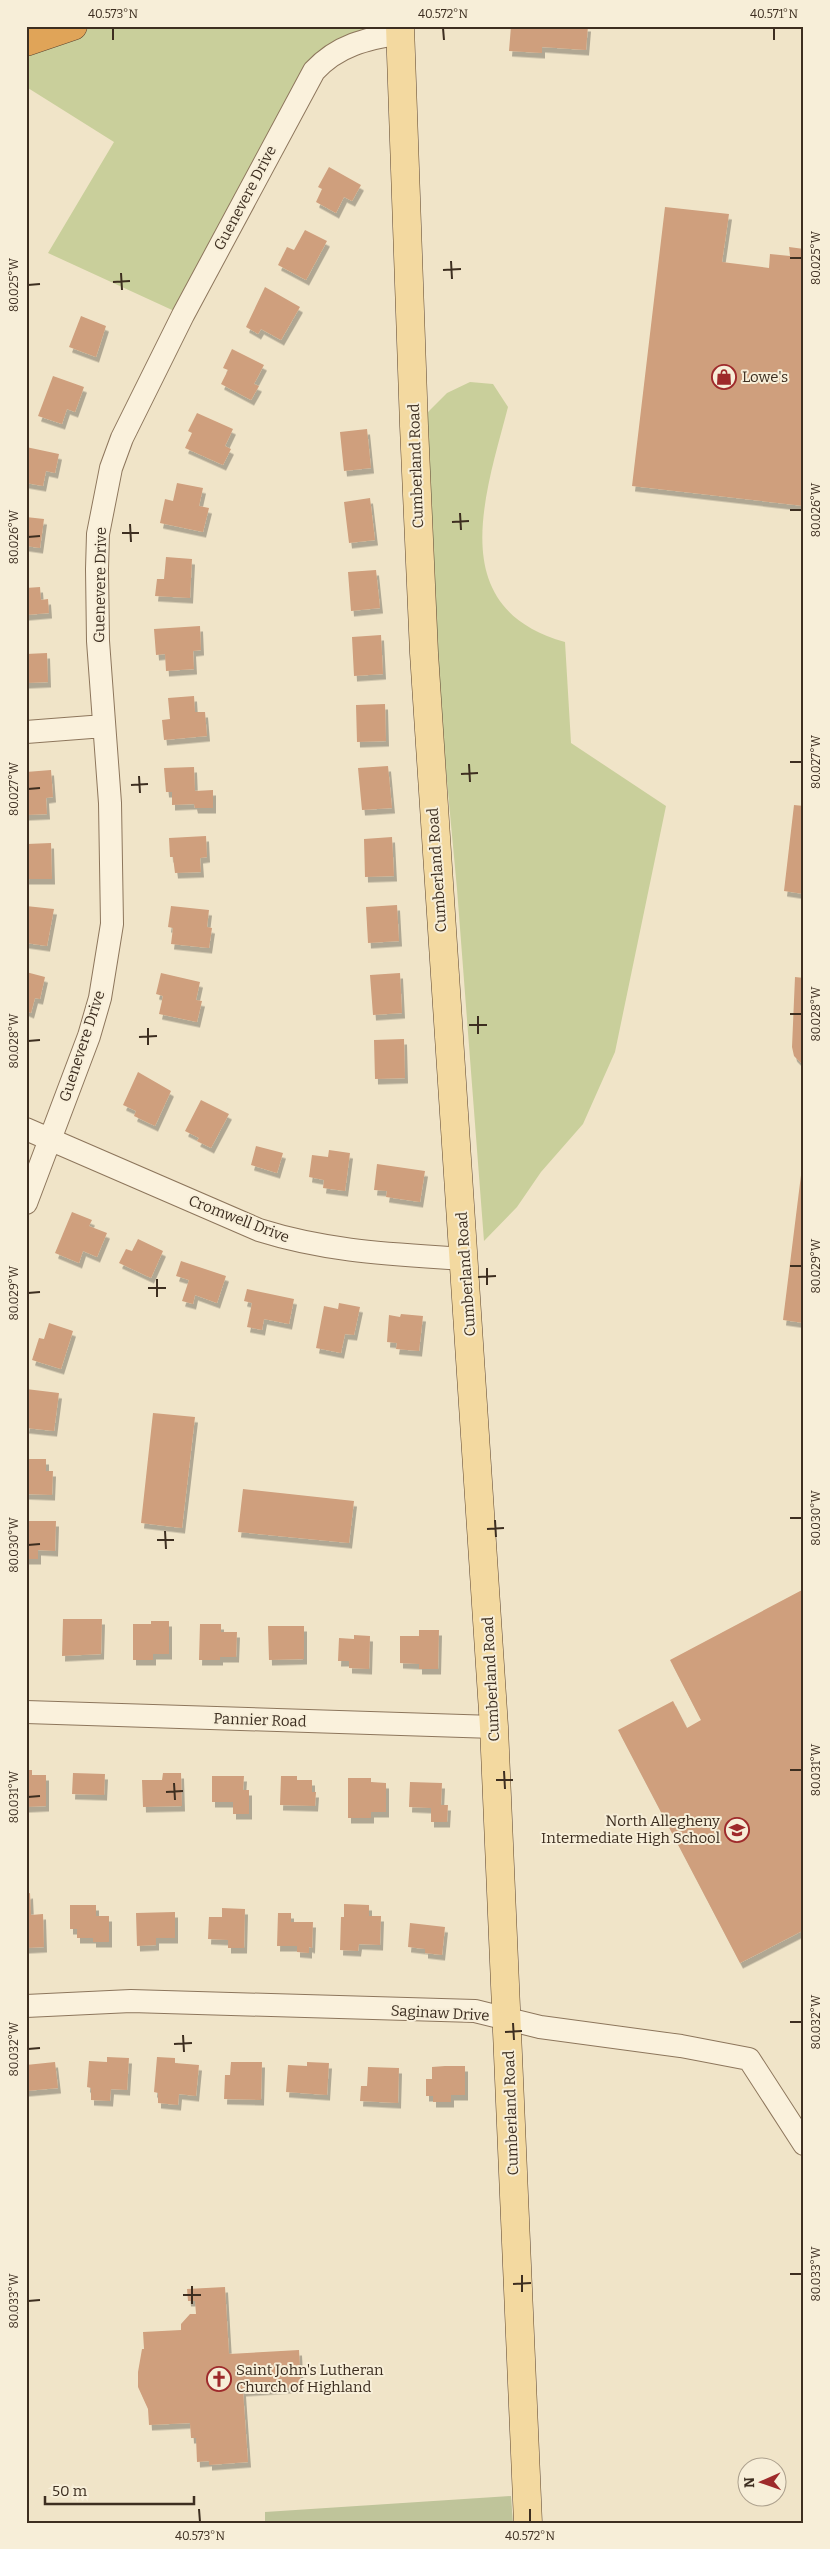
<svg xmlns="http://www.w3.org/2000/svg" width="830" height="2549" viewBox="0 0 830 2549" font-family="Bitter,serif">
<defs>
<filter id="shadow"><feDropShadow dx="3" dy="5.5" stdDeviation="0" flood-color="#0004"/></filter>
</defs>
<rect width="100%" height="100%" fill="#f0e4c8"/>
<path fill="#c9cf9b" d="M73 26H400L332 54 183 315 48 253 114 142 28 88 26 42Z
M470 382 493 384 508 407C485 496 444 608 565 642L571 743 666 806 615 1052 583 1124 541 1172 517 1207 484 1241 457 889 414 426 447 393Z"/>
<path fill="#bfc49a" d="M511 2496 513 2523H265V2512Z"/>
<path fill="#cf9f7d" filter="url(#shadow)" d="M511 26H588L586 50 542 47V53L509 51Z
M329 167 361 185 352 201 344 197 336 213 316 202 322 189 318 187Z
M665 207 729 214 722 262 769 268 770 254 790 256 789 247 804 249V506L632 486Z
M305 230 327 241 306 280 278 265 287 247 294 250Z
M265 287 300 307 281 340 261 329 258 334 246 327Z
M81 316 106 326 96 357 69 347Z
M232 349 264 365 254 384 259 386 251 400 221 384 228 370 223 368Z
M53 376 84 387 75 412 67 409 62 424 38 416Z
M197 413 233 429 225 446 231 449 223 465 185 448 192 433 188 431Z
M367 429 371 468 344 471 340 432Z
M26 447 59 454 55 473 46 471 43 486 26 483Z
M177 483 203 488 199 506 209 508 203 532 160 523 165 499 173 501Z
M370 498 375 540 349 543 344 502Z
M26 517 44 519 40 548 26 546Z
M166 557 192 559 190 598 155 596 157 579H164Z
M376 570 380 608 351 611 348 572Z
M40 587 41 600 48 599 49 613 26 615V588Z
M200 626 201 650 193 651 194 669 166 671 165 654 156 655 154 629Z
M381 635 383 674 354 676 352 637Z
M47 653 48 682 26 683V654Z
M194 696 195 712H205L207 736 164 740 162 720 170 719 168 698Z
M385 704 386 741 357 742 356 705Z
M388 766 392 808 362 810 358 768Z
M194 767 195 791 213 790V808H195L194 804 172 805V792H166L164 768Z
M51 770 53 797 46 798 47 814 26 815V772Z
M794 805 804 806V894L784 891Z
M206 836 207 857 200 858 201 872 175 873 173 857H170L169 838Z
M392 837 394 876 365 877 364 839Z
M51 843 52 879H26L27 844Z
M397 905 399 941 368 943 366 907Z
M26 906 54 909 47 946 26 943Z
M171 906 209 910 207 927 212 928 209 948 171 944 173 928 168 927Z
M26 972 45 977 40 999 35 998 31 1013 26 1011Z
M161 973 200 982 196 1000 202 1001 197 1022 159 1014 163 996 156 994Z
M400 973 402 1013 373 1015 370 975Z
M795 977 804 978V1066L794 1056 792 1047Z
M404 1039 405 1078 375 1079 374 1040Z
M138 1072 171 1091 155 1126 134 1116 136 1111 123 1105Z
M201 1100 229 1114 211 1148 197 1141 199 1138 185 1131Z
M256 1146 283 1153 277 1173 251 1165Z
M329 1150 350 1153 345 1191 323 1188 324 1180 309 1177 312 1155 328 1157Z
M803 1159H804V1323L783 1320Z
M377 1164 425 1171 420 1202 386 1197 387 1191 374 1190Z
M72 1212 92 1220 89 1226 107 1233 97 1257 83 1251 79 1263 55 1253Z
M138 1239 163 1251 151 1278 119 1263 126 1249 132 1251Z
M181 1261 226 1276 217 1303 195 1295 193 1304 182 1301 189 1280 176 1276Z
M247 1289 294 1299 289 1324 264 1319 262 1330 247 1327 252 1303 244 1301Z
M339 1303 360 1307 354 1335 345 1334 341 1353 316 1348 324 1306 338 1309Z
M401 1314 423 1316 419 1351 396 1349 397 1343 387 1342 389 1315 400 1317Z
M49 1323 73 1331 61 1369 32 1360 39 1338 44 1339Z
M26 1389 59 1393 54 1431 26 1428 29 1406H26Z
M153 1413 195 1417 182 1528 141 1523Z
M26 1459H46V1471H53L52 1495 26 1494Z
M243 1489 354 1501 349 1543 238 1532Z
M26 1521H56L55 1551 38 1550V1559H26Z
M804 1589V1930L740 1963 618 1730 673 1701 687 1728 701 1720 670 1660Z
M63 1619H102L101 1654 62 1656Z
M151 1621H169V1654H153V1660H133V1624H151Z
M200 1624H221V1632H237L236 1657H220V1660H199Z
M268 1626H304V1659L269 1660Z
M419 1630H439L438 1669H419V1664L400 1663V1636H419Z
M354 1635 370 1636 369 1669 349 1668V1661H338L339 1638 354 1639Z
M26 1770H32V1775H46V1806L26 1807Z
M73 1773 105 1774 104 1795 72 1794Z
M163 1773H181L182 1806 143 1807 142 1780H162Z
M212 1776H244L243 1790H249V1814H233V1802H212Z
M281 1776H297V1780H312V1792H316L315 1806 280 1805Z
M348 1778H371V1782L386 1783V1812H371V1818H348Z
M410 1782 442 1783 441 1805H448L447 1822H431V1808L409 1807Z
M30 1893 31 1915 43 1914 44 1947 26 1948V1894Z
M344 1904 369 1905V1916H381L380 1945 359 1944 358 1951 340 1950 341 1917H344Z
M70 1905H96V1916H109V1942H93V1938H77V1929H70Z
M222 1908 245 1909 244 1948H228V1940L208 1939 209 1917H222Z
M175 1912V1938H156V1945L137 1946 136 1913Z
M278 1913H291V1922H313L312 1948 309 1947V1953L297 1952V1946H277Z
M410 1923 445 1927 442 1955 425 1953V1949L408 1947Z
M107 2057 129 2058 127 2090 111 2089 110 2101 91 2100V2088L87 2087 89 2061 107 2062Z
M157 2057 175 2058V2063L199 2065 196 2096 179 2094 178 2105 158 2103V2093L154 2092Z
M55 2062 58 2088 26 2091V2065Z
M231 2062H262L261 2100 224 2099 225 2075H230Z
M307 2062 329 2063 327 2095 286 2092 288 2065 307 2066Z
M445 2066H465V2095H451V2102H433V2096H426V2079H432V2067Z
M368 2067 399 2068 398 2103 360 2101 361 2086H367Z
M225 2287 229 2354 299 2350 301 2387 243 2391 248 2462 209 2465V2461L197 2462 196 2438H191L190 2423 149 2425 148 2409 138 2387V2372L142 2349H144L143 2332 181 2330V2324L190 2314H196L195 2301H188L187 2289Z"/>
<g fill="none" stroke-linecap="round" stroke-linejoin="round">
<defs>
<path id="minor" d="M26 732 104 726
M26 1129 259 1230C329 1252 392 1254 465 1259
M26 1203 89 1036 100 998 112 924 110 803 98 641 97 569 98 534 111 468 122 438 183 315 314 71C338 45 366 39 401 33
M26 1712 494 1727
M26 2006 131 2001 475 2011 540 2027 681 2046 749 2059 804 2144"/>
<path id="major" d="M400 26 414 426 424 653 494 1727 528 2523"/>
<path id="highway" d="M26 42 73 26"/>
</defs>
<use href="#minor" stroke="#8d765c" stroke-width="24"/>
<use href="#major" stroke="#5b4430" stroke-width="29"/>
<use href="#highway" stroke="#5b4430" stroke-width="29"/>
<use href="#minor" stroke="#faf1dc" stroke-width="22"/>
<use href="#major" stroke="#f3d9a0" stroke-width="28"/>
<use href="#highway" stroke="#e0a458" stroke-width="28"/>
</g>
<path fill="none" stroke="#3d2e20" stroke-width="2" d="M113 28V40M443 28 444 40M774 28V40M790 258H802M451 261 452 279M443 270 461 269M121 273 122 290M113 282 130 281M28 285 40 284M790 510H802M460 513 461 530M452 522 469 521M130 524 131 542M122 533H139M28 537 40 536M790 762H802M469 764 470 782M461 774 478 773M139 776 140 793M131 785 148 784M28 789 40 788M790 1014H802M478 1016V1034M469 1025H487M148 1028V1045M139 1037 157 1036M28 1041 40 1040M790 1266H802M487 1268V1285M478 1277 496 1276M157 1279V1297M148 1288H166M28 1293 40 1292M790 1518H802M495 1520 496 1537M487 1529 504 1528M165 1531 166 1549M157 1540H174M28 1545 40 1544M790 1770H802M504 1771 505 1789M496 1780H513M174 1783 175 1800M166 1792 183 1791M28 1797 40 1796M790 2022H802M513 2023 514 2040M505 2032 522 2031M183 2035 184 2052M174 2044 192 2043M28 2049 40 2048M790 2274H802M522 2275V2292M513 2284 531 2283M192 2286V2304M183 2295H201M28 2301 40 2300M199 2509 200 2522M530 2509V2522"/>
<defs>
<symbol id="shop-ring" viewBox="-11 -11 22 22"><circle r="9.5" fill="#f7eed8" stroke="#9e2a2b" stroke-width="1.5"/><path d="M-5-2.5h2.3a2.7 3.5 0 0 1 5.4 0H5L5.5 6h-11ZM-1.5-2.5h3a1.5 2.3 0 0 0-3 0Z" fill="#9e2a2b"/></symbol>
<symbol id="school-ring" viewBox="-11 -11 22 22"><circle r="9.5" fill="#f7eed8" stroke="#9e2a2b" stroke-width="1.5"/><path d="M0-5L7-2L0 1L-7-2ZM-4 1L0 2.5L4 1V4Q0 6-4 4Z" fill="#9e2a2b"/></symbol>
<symbol id="church-ring" viewBox="-11 -11 22 22"><circle r="9.5" fill="#f7eed8" stroke="#9e2a2b" stroke-width="1.5"/><path d="M-1.2-6h2.4v3.5h3.3v2.4h-3.3V6h-2.4V-.1h-3.3v-2.4h3.3Z" fill="#9e2a2b"/></symbol>
</defs>
<g fill-rule="evenodd">
<use href="#shop-ring" x="710" y="363" width="28" height="28"/>
<use href="#school-ring" x="723" y="1816" width="28" height="28"/>
<use href="#church-ring" x="205" y="2365" width="28" height="28"/>
</g>
<g text-anchor="middle" dominant-baseline="central" stroke-width="4" stroke-linejoin="round" paint-order="stroke">
<g font-size="15" fill="#3d2e20" stroke="#f7eed8">
<text transform="translate(245 198) rotate(-62)">Guenevere Drive</text>
<text transform="translate(416 466) rotate(-92)">Cumberland Road</text>
<text transform="translate(100 585) rotate(-89)">Guenevere Drive</text>
<text transform="translate(437 870) rotate(-94)">Cumberland Road</text>
<text transform="translate(82 1046) rotate(-72)">Guenevere Drive</text>
<text transform="translate(239 1219) rotate(21)">Cromwell Drive</text>
<text transform="translate(466 1274) rotate(-94)">Cumberland Road</text>
<text transform="translate(491 1679) rotate(-93)">Cumberland Road</text>
<text transform="translate(260 1720) rotate(2)">Pannier Road</text>
<text transform="translate(440 2013) rotate(3)">Saginaw Drive</text>
<text transform="translate(511 2113) rotate(-92)">Cumberland Road</text>
</g>
<g font-size="15" fill="#3d2e20" stroke="#f7eed8" text-anchor="start">
<text x="742" y="377">Lowe's</text>
<text x="720" y="1821" text-anchor="end">North Allegheny<tspan x="720" dy="17">Intermediate High School</tspan></text>
<text x="236" y="2370">Saint John's Lutheran<tspan x="236" dy="17">Church of Highland</tspan></text>
</g>
</g>
<rect width="830" height="2549" fill="none" stroke="#f7eed8" stroke-width="55"/>
<g transform="translate(762 2482) rotate(268)"><circle r="24" fill="#f7eed8" stroke="#ada18e"/>
<path d="M0-4L9 19L0 12L-9 19Z" fill="#9e2a2b"/>
<text y="-8" font-size="14" font-weight="bold" text-anchor="middle" fill="#3d2e20">N</text>
</g>
<path d="M45 2496v8h149v-8" fill="none" stroke="#3d2e20" stroke-width="2.5"/>
<text x="52" y="2496" font-size="15" fill="#3d2e20" stroke="#f7eed8" stroke-width="4" paint-order="stroke">50 m</text>
<rect x="28" y="28" width="774" height="2494" fill="none" stroke="#3d2e20" stroke-width="2"/>
<g font-size="12" text-anchor="middle" fill="#3d2e20">
<text x="113" y="18">40.573°N</text>
<text x="443" y="18">40.572°N</text>
<text x="774" y="18">40.571°N</text>
<text transform="translate(816 258) rotate(-90)" y="4">80.025°W</text>
<text transform="translate(14 285) rotate(-90)" y="4">80.025°W</text>
<text transform="translate(816 510) rotate(-90)" y="4">80.026°W</text>
<text transform="translate(14 537) rotate(-90)" y="4">80.026°W</text>
<text transform="translate(816 762) rotate(-90)" y="4">80.027°W</text>
<text transform="translate(14 789) rotate(-90)" y="4">80.027°W</text>
<text transform="translate(816 1014) rotate(-90)" y="4">80.028°W</text>
<text transform="translate(14 1041) rotate(-90)" y="4">80.028°W</text>
<text transform="translate(816 1266) rotate(-90)" y="4">80.029°W</text>
<text transform="translate(14 1293) rotate(-90)" y="4">80.029°W</text>
<text transform="translate(816 1518) rotate(-90)" y="4">80.030°W</text>
<text transform="translate(14 1545) rotate(-90)" y="4">80.030°W</text>
<text transform="translate(816 1770) rotate(-90)" y="4">80.031°W</text>
<text transform="translate(14 1797) rotate(-90)" y="4">80.031°W</text>
<text transform="translate(816 2022) rotate(-90)" y="4">80.032°W</text>
<text transform="translate(14 2049) rotate(-90)" y="4">80.032°W</text>
<text transform="translate(816 2274) rotate(-90)" y="4">80.033°W</text>
<text transform="translate(14 2301) rotate(-90)" y="4">80.033°W</text>
<text x="200" y="2540">40.573°N</text>
<text x="530" y="2540">40.572°N</text>
</g>
</svg>
